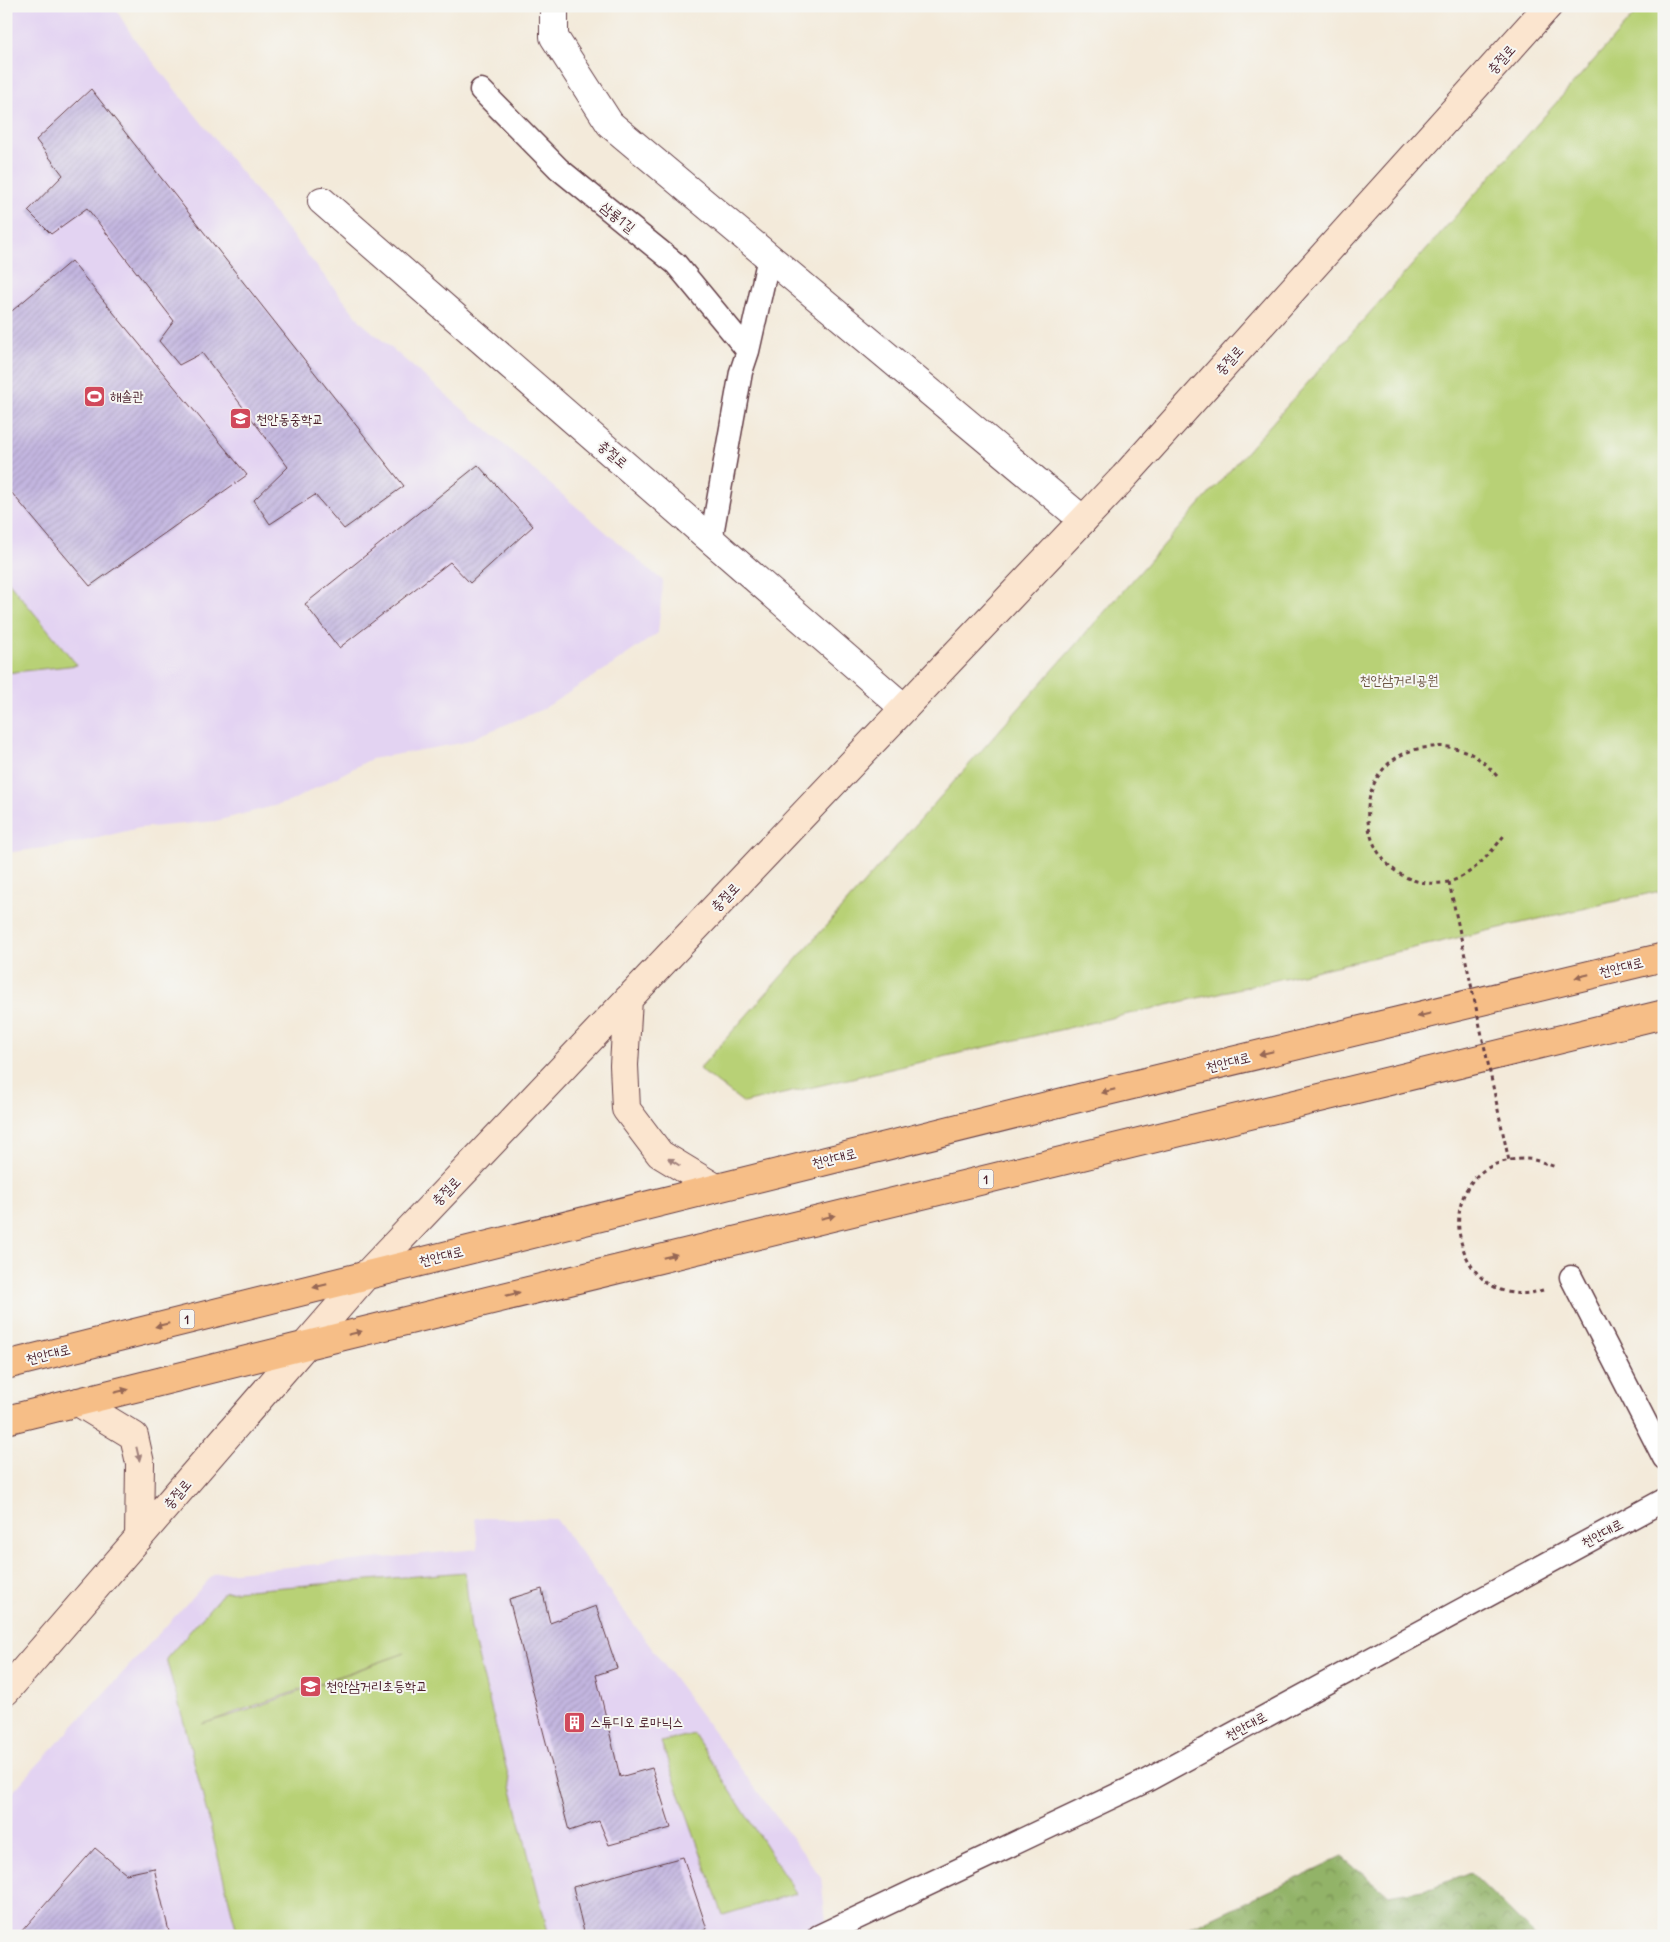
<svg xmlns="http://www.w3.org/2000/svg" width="1670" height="1942" viewBox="0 0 1670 1942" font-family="Delius,'Poor Story',sans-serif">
<defs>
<pattern id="forest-crowns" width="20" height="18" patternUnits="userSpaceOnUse" patternTransform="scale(1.25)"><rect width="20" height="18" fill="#92b367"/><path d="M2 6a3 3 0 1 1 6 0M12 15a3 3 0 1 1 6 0" fill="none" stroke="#799155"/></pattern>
<pattern id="building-hatch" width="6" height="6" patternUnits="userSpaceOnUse" patternTransform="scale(1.25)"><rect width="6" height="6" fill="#c3b6e0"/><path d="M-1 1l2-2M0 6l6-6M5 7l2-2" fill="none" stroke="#a99cc0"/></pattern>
</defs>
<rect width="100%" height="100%" fill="#f6f6f2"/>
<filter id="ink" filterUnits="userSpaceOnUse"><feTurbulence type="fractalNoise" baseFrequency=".02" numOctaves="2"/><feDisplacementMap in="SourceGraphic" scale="10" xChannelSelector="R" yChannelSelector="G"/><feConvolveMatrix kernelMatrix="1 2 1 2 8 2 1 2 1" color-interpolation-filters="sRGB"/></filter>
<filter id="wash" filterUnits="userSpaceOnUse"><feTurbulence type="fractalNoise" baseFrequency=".0096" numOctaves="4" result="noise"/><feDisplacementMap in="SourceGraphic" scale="20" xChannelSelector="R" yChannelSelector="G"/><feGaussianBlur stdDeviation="1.12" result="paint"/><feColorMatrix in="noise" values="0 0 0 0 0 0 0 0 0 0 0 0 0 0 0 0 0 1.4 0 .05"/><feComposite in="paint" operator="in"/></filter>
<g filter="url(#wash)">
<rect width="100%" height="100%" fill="#f3eada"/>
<path fill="#e3d3f2" d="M6 6H114L133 37 362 323 663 581 658 633 612 665 543 709 461 743 371 759 289 802 216 821 139 828 72 844 6 853Z
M475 1518 556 1519 821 1877 827 1931 819 1936H6V1799L214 1574 478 1549Z"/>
<path fill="url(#forest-crowns)" stroke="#6e6949" d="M1342 1857 1388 1895 1434 1887 1470 1872 1535 1936H1173Z"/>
<path fill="#b8d176" stroke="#817850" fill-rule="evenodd" d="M1642 6H1664V890L744 1103 699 1069Z
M6 579 77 665 6 673Z
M465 1572 471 1629 549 1936H238L186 1730 166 1659 224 1592ZM405 1653 243 1712 202 1724Z
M694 1734 796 1893 723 1915 661 1742Z"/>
<g id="blocks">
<path fill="url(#building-hatch)" d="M91 89 404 486 344 529 315 495 270 524 254 500 288 467 202 353 179 365 159 341 174 321 87 208 51 234 28 211 63 175 36 140Z
M71 261 247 475 90 586 6 486V316Z
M478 465 533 526 470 583 450 562 339 648 305 604Z
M542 1589 550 1623 596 1606 617 1668 596 1675 620 1777 652 1768 671 1828 609 1845 599 1821 569 1831 509 1599Z
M95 1848 126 1874 154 1868 170 1936H23L20 1933Z
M683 1857 707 1929 692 1936H585L573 1887Z"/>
</g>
</g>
<g filter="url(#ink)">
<use href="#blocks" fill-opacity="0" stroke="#633d45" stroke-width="1"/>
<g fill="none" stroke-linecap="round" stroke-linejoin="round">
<defs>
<path id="lane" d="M481 90 559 169 676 264 748 351
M711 540 741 372 748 351 769 257
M1571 1277 1664 1458
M819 1936 1146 1781 1664 1500"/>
<path id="street" d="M554 6V37L610 124 1083 520
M322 201 904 708"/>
<path id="secondary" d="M628 999 624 1065 626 1109 660 1154 716 1188
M78 1402 134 1436 140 1463 139 1538
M6 1691 367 1274 1124 477 1548 6"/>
<path id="primary" d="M6 1365 1091 1095 1664 957
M6 1420 307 1345 1664 1014"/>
</defs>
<use href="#lane" stroke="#633d45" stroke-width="25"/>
<use href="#street" stroke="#633d45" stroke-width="30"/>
<use href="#secondary" stroke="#633d45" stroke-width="30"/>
<use href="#primary" stroke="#633d45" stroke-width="30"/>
<path stroke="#633d45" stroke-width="3" stroke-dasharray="4 4" stroke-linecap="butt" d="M1497 776C1475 751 1456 743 1423 748 1401 751 1383 764 1374 784 1352 835 1390 893 1448 882 1471 877 1492 852 1505 834
M1543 1290C1451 1319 1420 1161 1523 1159 1534 1158 1546 1164 1556 1167"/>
<use href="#lane" stroke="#fff" stroke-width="22"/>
<use href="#street" stroke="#fff" stroke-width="28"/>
<use href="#secondary" stroke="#fbe5cf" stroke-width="28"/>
<use href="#primary" stroke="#f6be87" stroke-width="28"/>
<path stroke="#633d45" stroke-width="3" stroke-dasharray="4 4" stroke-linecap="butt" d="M1449 882 1509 1161"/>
</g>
<defs><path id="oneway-solid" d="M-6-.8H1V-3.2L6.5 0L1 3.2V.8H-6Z" transform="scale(1.25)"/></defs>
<g fill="#976754">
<use href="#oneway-solid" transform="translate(1582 976) rotate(166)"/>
<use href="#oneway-solid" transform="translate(1424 1015) rotate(166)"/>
<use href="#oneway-solid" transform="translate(1266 1053) rotate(166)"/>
<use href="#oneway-solid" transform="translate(1108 1091) rotate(166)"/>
<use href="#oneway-solid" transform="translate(828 1217) rotate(-14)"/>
<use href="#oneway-solid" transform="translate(670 1256) rotate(-14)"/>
<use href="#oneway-solid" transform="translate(320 1286) rotate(166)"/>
<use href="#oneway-solid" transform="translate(513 1294) rotate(-14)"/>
<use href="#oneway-solid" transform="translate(162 1325) rotate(166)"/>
<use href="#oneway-solid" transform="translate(355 1333) rotate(-14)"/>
<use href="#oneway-solid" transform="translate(121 1391) rotate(-14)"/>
</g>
<g fill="#a2827d">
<use href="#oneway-solid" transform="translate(674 1162) rotate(-148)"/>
<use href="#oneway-solid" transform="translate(138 1454) rotate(77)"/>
</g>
</g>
<defs>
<symbol id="stadium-square" viewBox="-11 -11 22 22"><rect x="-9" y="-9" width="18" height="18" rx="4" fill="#d1495b" stroke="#f6f6f2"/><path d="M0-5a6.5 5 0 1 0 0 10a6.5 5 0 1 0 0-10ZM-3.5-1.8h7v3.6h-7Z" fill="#fff"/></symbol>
<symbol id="school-square" viewBox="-11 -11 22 22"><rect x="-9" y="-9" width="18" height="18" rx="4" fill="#d1495b" stroke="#f6f6f2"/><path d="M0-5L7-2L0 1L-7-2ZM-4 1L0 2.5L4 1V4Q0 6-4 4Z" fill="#fff"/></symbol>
<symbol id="building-square" viewBox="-11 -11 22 22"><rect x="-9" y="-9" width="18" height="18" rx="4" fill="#d1495b" stroke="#f6f6f2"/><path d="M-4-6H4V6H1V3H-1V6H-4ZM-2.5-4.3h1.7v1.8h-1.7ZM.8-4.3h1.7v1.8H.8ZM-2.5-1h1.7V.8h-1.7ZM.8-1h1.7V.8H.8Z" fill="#fff"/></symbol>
</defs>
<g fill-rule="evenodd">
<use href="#stadium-square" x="82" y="384" width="25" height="25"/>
<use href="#school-square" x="228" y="406" width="25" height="25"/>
<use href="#school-square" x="298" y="1674" width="25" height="25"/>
<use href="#building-square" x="562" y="1710" width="25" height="25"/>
</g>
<g text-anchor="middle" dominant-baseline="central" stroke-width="4" stroke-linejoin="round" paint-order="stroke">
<g fill="#f6f6f2" stroke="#7e6067" stroke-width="1">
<rect x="978.5" y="1169.5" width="15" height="19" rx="4"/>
<rect x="179.5" y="1309.5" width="15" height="19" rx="4"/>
</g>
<g font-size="12" font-weight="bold" fill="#4a1f2b">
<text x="986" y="1179">1</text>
<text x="187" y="1319">1</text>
</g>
<g font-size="14" fill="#4a1f2b" stroke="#f6f6f2">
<text transform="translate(1501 59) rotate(-48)">충절로</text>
<text transform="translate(618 217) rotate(39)">삼룡1길</text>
<text transform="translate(1229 360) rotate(-48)">충절로</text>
<text transform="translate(613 454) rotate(41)">충절로</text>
<text transform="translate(725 897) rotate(-46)">충절로</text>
<text transform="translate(1621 967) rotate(-14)">천안대로</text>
<text transform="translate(1228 1062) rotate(-14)">천안대로</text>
<text transform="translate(834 1158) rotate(-14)">천안대로</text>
<text transform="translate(446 1191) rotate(-46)">충절로</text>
<text transform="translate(441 1256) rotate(-14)">천안대로</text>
<text transform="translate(48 1354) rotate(-14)">천안대로</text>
<text transform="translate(177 1494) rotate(-49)">충절로</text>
<text transform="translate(1602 1533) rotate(-28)">천안대로</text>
<text transform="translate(1246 1726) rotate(-29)">천안대로</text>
</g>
<g font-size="14" fill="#4a1f2b" stroke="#f6f6f2" text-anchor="start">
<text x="110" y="396">해솔관</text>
<text x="256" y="419">천안동중학교</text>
<text x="326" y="1686">천안삼거리초등학교</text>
<text x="590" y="1722">스튜디오 로마닉스</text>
</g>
<g font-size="14" fill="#6b5442" stroke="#f6f6f2">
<text x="1399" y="680">천안삼거리공원</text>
</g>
</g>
<rect width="1670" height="1942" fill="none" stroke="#f6f6f2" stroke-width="25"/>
</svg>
